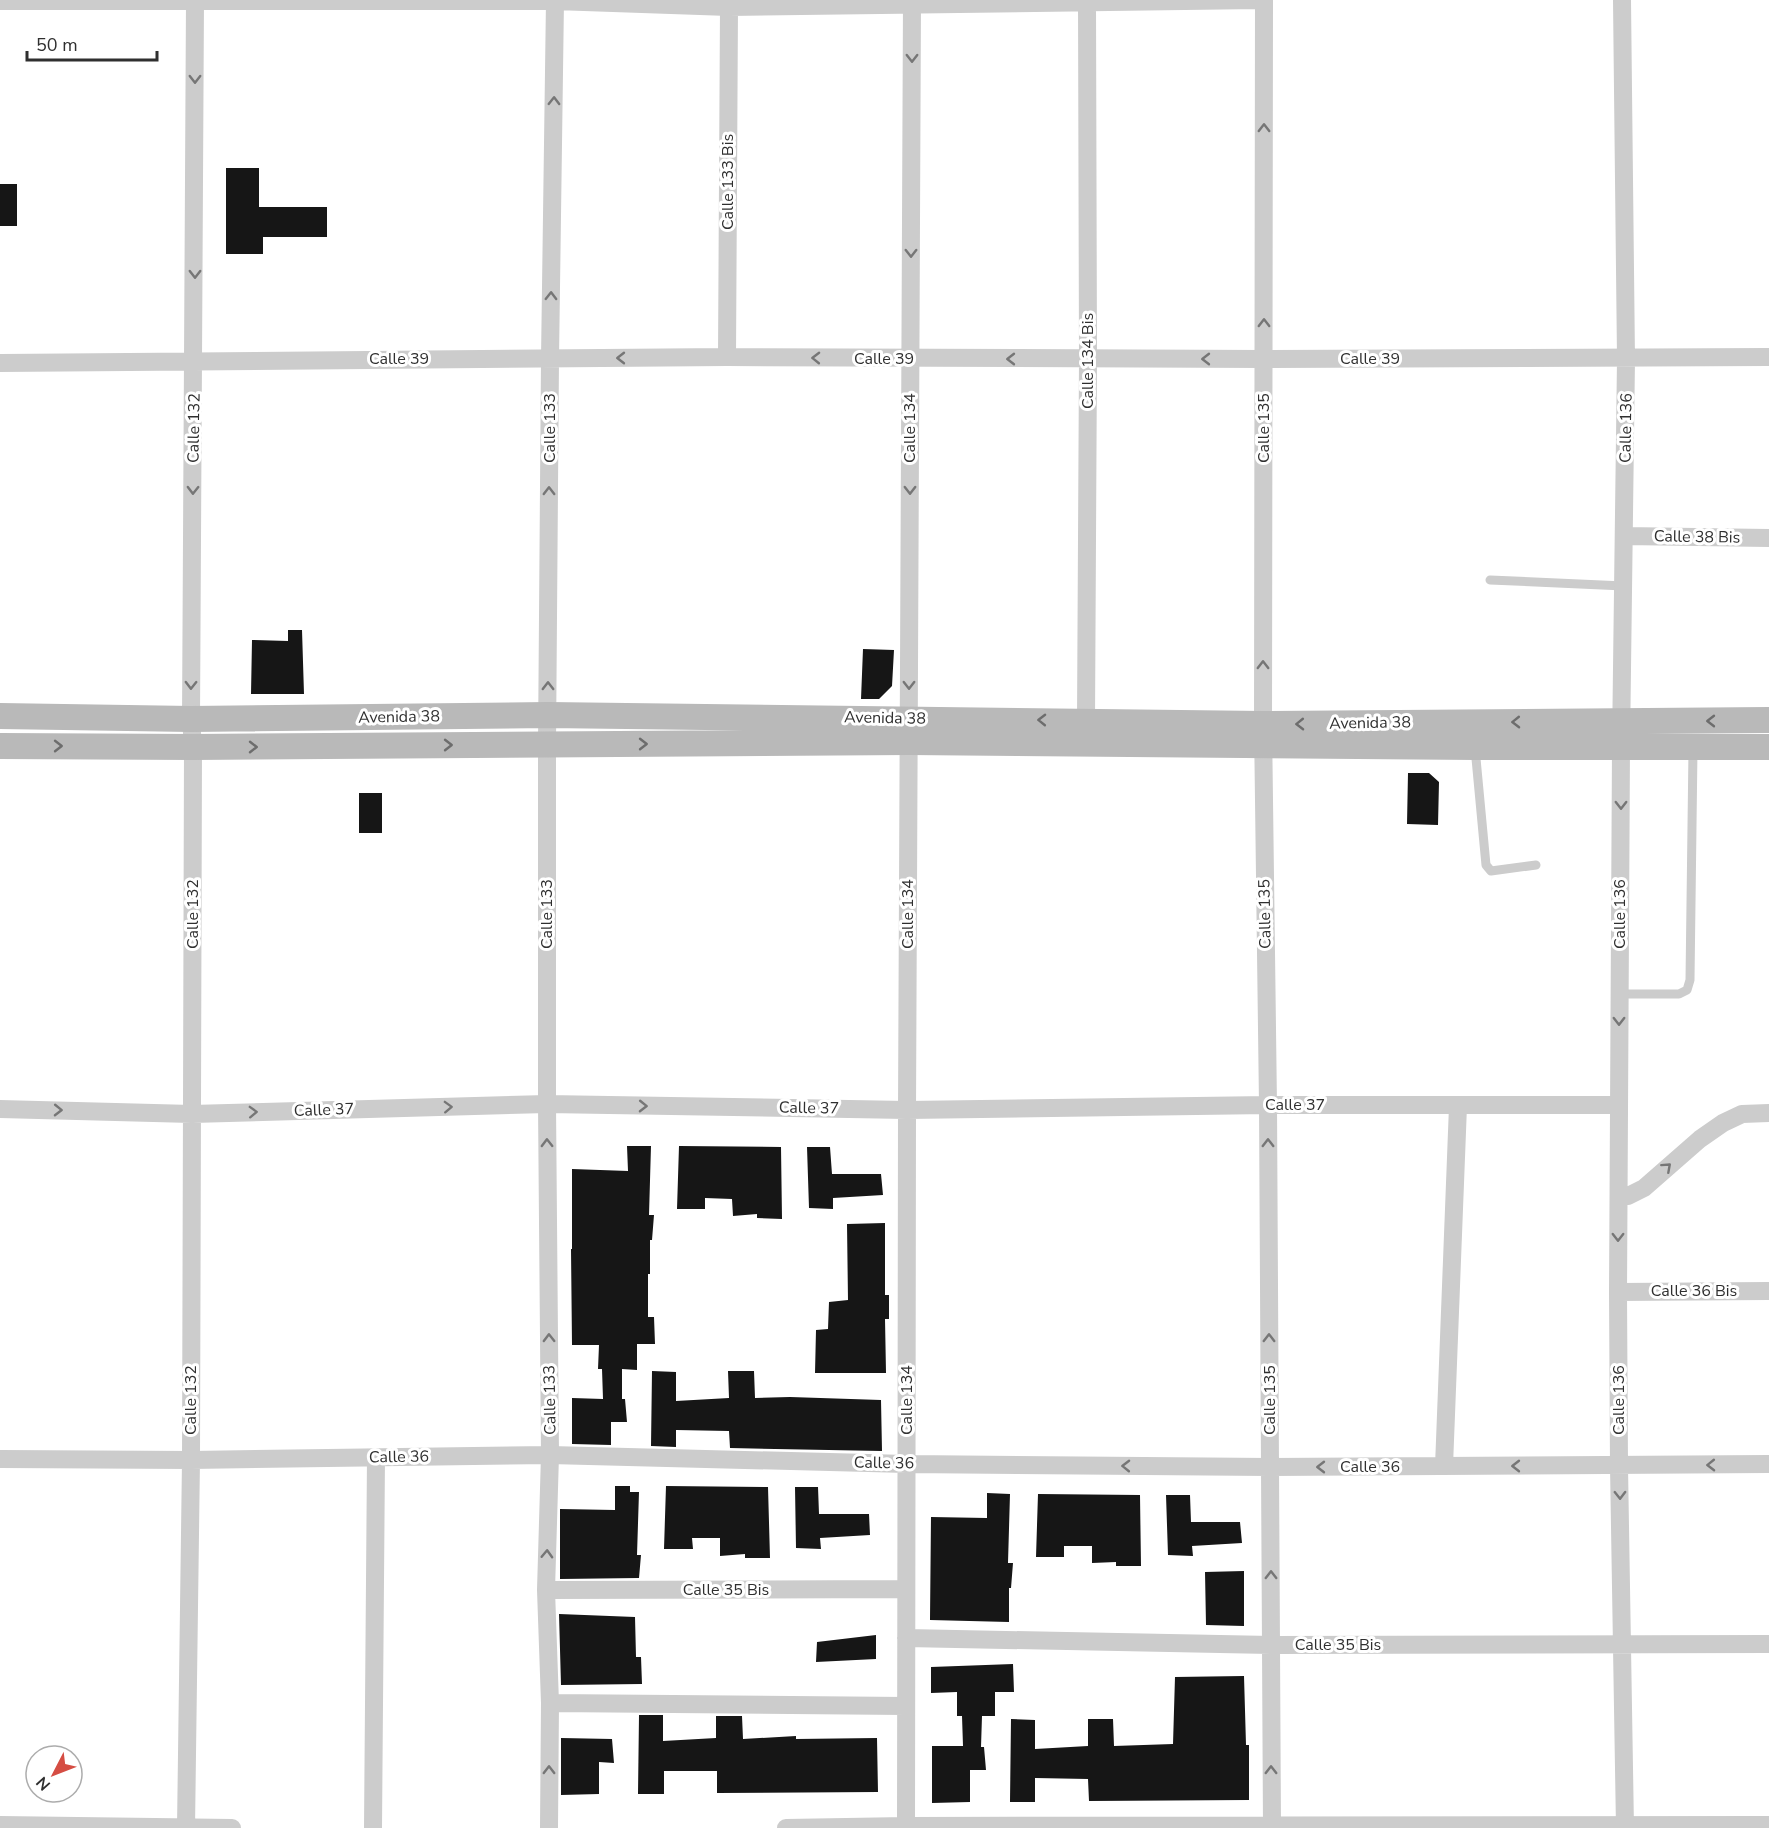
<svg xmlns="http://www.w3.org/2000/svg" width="1769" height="1828" viewBox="0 0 1769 1828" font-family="'Nunito Sans',sans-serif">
<rect width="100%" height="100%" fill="#fff"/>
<path fill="#161616" d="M226 168H259V207H327V237H263V254H226Z
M0 184H17V226H0Z
M288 630H302L304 694H251L252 640 288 641Z
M863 649 894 650 892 686 879 699H861Z
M1408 773H1429L1439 782 1438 825 1407 824Z
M359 793H382V833H359Z
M627 1146H651L649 1215H654L652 1240H650V1274H648V1317H654L655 1344H637V1370L622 1369V1399H625L627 1422H611V1445L572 1444V1398L603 1399 602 1369H598L599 1345H572L571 1249H572V1169L628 1171Z
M679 1146 781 1147 782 1219 757 1218V1214L733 1216 732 1199 705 1198V1209H677Z
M807 1147H830L832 1174H881L883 1195 833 1198V1209L809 1208Z
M885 1223V1295H889V1319H885L886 1373H815L816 1330 828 1329 829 1302 848 1300 847 1224Z
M652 1371 676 1372V1401L729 1398 728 1371H754L755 1398 790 1397 881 1400 882 1451 730 1448 729 1431 676 1430V1447L651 1446Z
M615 1486H630V1492H639L637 1555H641L639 1578 560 1579V1509L615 1510Z
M666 1486 768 1487 770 1558H745V1554L720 1556V1538H692L693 1549H664Z
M795 1487H818L819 1514H869L870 1535 820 1538 821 1549 796 1548Z
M987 1493 1010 1494 1008 1563H1013L1011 1588H1009V1622L930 1620 931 1517 987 1518Z
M1038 1494 1140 1495 1141 1566H1116V1562L1092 1563V1546H1064V1557H1036Z
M1166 1495H1190L1191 1522H1240L1242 1543 1192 1546 1193 1556 1168 1555Z
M1244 1571V1626L1206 1625 1205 1572Z
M559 1614 635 1617 636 1657H641L642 1684 561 1685Z
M876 1635V1659L816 1662 817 1642Z
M1013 1664 1014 1692H995V1716H982L981 1747H984L986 1770H970V1802L932 1803V1746H963L962 1716H957V1692L931 1693V1667Z
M1244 1676 1246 1745H1249V1800L1089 1801 1088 1779 1035 1778V1802H1010L1011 1719 1035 1720V1749L1088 1746V1719H1113L1114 1746 1173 1744 1175 1677Z
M639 1715H663V1741L716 1738V1716H742L743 1739 796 1736V1739L877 1738 878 1792 717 1793V1771H664V1794H638Z
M561 1738 612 1739 614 1763 599 1762V1794L561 1795Z"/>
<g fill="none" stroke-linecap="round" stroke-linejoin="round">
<path stroke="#ccc" stroke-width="9" d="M1490 580 1624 586
M1475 748 1486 865 1491 871 1536 865
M1620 994H1679L1687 990 1690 980 1693 749"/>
<path stroke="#ccc" stroke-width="18" d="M1264 0 1263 724 1268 1105 1272 1828
M1622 0 1626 359 1621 746 1618 1292 1619 1466 1625 1828
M0 1H555L729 7 1259 0
M727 357 729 7
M0 363 727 357 1264 359 1769 357
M1624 536 1769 538
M1086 720 1088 358 1087 2
M0 1109 192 1114 547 1104 907 1110 1268 1105H1619
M1619 1195 1628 1196 1644 1188 1700 1139 1723 1123 1742 1114 1769 1113
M1618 1292 1769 1291
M0 1459 191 1460 550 1455 907 1464 1270 1467 1769 1464
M1444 1466 1458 1106
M546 1590 906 1589
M906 1638 1271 1645 1769 1644
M550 1703 906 1706
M0 1825 232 1828
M186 1828 191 1460 193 747 191 719 195 0
M373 1828 376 1457
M549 1828 550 1703 546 1590 550 1455 547 1104V745L550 359 555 0
M786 1828 906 1826 1769 1825
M906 1828 907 1110 912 0"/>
<path stroke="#b9b9b9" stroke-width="26" d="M0 716 191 719 548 715 1263 724 1769 720
M0 746 193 747 909 742 1475 747H1769"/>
</g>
<defs><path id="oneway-chevron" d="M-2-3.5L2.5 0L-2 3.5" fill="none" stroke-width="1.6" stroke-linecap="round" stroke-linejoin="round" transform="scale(1.5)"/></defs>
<g stroke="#767676">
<use href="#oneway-chevron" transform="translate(912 58) rotate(90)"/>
<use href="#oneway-chevron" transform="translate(195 79) rotate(90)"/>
<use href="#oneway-chevron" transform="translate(554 101) rotate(-89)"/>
<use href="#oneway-chevron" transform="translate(1264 128) rotate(-90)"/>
<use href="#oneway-chevron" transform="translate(911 253) rotate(90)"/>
<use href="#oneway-chevron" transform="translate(195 274) rotate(90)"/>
<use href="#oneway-chevron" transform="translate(551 296) rotate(-89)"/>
<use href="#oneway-chevron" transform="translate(1264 323) rotate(-90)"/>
<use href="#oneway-chevron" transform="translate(621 358) rotate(180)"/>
<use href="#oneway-chevron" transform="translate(816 358) rotate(-179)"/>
<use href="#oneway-chevron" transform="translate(1011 359) rotate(180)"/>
<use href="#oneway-chevron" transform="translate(1206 359) rotate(-180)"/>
<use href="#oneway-chevron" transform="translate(193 490) rotate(91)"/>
<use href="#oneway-chevron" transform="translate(910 490) rotate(90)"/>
<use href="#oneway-chevron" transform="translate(549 491) rotate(-90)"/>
<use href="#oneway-chevron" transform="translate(1263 665) rotate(-90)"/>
<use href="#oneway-chevron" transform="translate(191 685) rotate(91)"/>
<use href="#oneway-chevron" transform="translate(909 685) rotate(90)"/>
<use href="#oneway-chevron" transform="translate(548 686) rotate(-90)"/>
<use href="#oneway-chevron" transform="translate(1621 805) rotate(90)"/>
<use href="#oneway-chevron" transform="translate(1619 1021) rotate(90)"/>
<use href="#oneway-chevron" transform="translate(643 1106) rotate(1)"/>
<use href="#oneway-chevron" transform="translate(448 1107) rotate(-2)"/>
<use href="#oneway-chevron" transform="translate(58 1110) rotate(1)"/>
<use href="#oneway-chevron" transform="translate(253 1112) rotate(-2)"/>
<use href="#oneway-chevron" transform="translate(547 1143) rotate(-91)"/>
<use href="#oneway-chevron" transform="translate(1268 1143) rotate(-90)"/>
<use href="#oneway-chevron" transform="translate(1667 1167) rotate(-42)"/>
<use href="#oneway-chevron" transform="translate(1618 1237) rotate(90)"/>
<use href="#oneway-chevron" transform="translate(549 1338) rotate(-91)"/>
<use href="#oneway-chevron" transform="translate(1269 1338) rotate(-90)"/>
<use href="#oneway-chevron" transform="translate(1711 1465) rotate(179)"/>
<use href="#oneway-chevron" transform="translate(1126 1466) rotate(-179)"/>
<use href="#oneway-chevron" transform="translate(1516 1466) rotate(180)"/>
<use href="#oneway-chevron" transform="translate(1321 1467) rotate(180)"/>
<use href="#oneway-chevron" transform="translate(1620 1495) rotate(89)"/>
<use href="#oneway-chevron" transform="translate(547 1554) rotate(-88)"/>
<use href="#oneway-chevron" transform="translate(1271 1575) rotate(-90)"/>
<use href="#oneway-chevron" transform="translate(549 1770) rotate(-90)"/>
<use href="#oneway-chevron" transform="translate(1271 1770) rotate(-90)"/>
</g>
<g stroke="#6d6d6d">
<use href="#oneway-chevron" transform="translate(1042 720) rotate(-179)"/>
<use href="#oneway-chevron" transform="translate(1711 721) rotate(180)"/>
<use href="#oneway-chevron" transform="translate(1516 722) rotate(179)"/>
<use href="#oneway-chevron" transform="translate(1300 724) rotate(179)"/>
<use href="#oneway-chevron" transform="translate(643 744)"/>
<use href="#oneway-chevron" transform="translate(448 745)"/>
<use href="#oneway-chevron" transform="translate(58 746)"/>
<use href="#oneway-chevron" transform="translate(253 747)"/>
</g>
<g text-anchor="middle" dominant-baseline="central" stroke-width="6" stroke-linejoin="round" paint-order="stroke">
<g font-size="16" fill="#2f2f2f" stroke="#fff">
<text transform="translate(728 182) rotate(-90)">Calle 133 Bis</text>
<text x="399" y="359">Calle 39</text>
<text x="884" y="359">Calle 39</text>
<text x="1370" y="359">Calle 39</text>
<text transform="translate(1088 361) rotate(-90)">Calle 134 Bis</text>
<text transform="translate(194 428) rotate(-89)">Calle 132</text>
<text transform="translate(550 428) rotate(-90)">Calle 133</text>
<text transform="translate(910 428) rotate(-90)">Calle 134</text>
<text transform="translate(1264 428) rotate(-90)">Calle 135</text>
<text transform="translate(1626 428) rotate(-89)">Calle 136</text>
<text transform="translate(1697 537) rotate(1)">Calle 38 Bis</text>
<text transform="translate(399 717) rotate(-1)">Avenida 38</text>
<text transform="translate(885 718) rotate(1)">Avenida 38</text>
<text transform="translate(1370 723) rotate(-1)">Avenida 38</text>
<text transform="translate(193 914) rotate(-90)">Calle 132</text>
<text transform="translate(547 914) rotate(-90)">Calle 133</text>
<text transform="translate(908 914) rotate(-90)">Calle 134</text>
<text transform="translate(1265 914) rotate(-91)">Calle 135</text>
<text transform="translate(1620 914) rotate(-90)">Calle 136</text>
<text x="1295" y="1105">Calle 37</text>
<text transform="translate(809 1108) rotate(1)">Calle 37</text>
<text transform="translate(324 1110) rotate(-2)">Calle 37</text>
<text x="1694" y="1291">Calle 36 Bis</text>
<text transform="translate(191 1400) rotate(-90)">Calle 132</text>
<text transform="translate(550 1400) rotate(-91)">Calle 133</text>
<text transform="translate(907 1400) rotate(-90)">Calle 134</text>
<text transform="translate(1270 1400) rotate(-90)">Calle 135</text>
<text transform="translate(1619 1400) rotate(-90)">Calle 136</text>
<text transform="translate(399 1457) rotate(-1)">Calle 36</text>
<text transform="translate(884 1463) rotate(1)">Calle 36</text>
<text x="1370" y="1467">Calle 36</text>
<text x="726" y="1590">Calle 35 Bis</text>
<text x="1338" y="1645">Calle 35 Bis</text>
</g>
</g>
<g transform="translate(54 1774) rotate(228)"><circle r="28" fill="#ffffff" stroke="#acacac" stroke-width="1.5"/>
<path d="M0-4.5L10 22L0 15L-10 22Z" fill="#d54d43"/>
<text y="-9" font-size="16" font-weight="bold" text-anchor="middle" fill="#2f2f2f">N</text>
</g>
<path d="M27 51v9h130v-9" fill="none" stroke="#2f2f2f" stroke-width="3"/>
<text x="36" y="51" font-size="18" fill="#2f2f2f" stroke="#ffffff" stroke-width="4.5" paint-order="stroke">50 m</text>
</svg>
